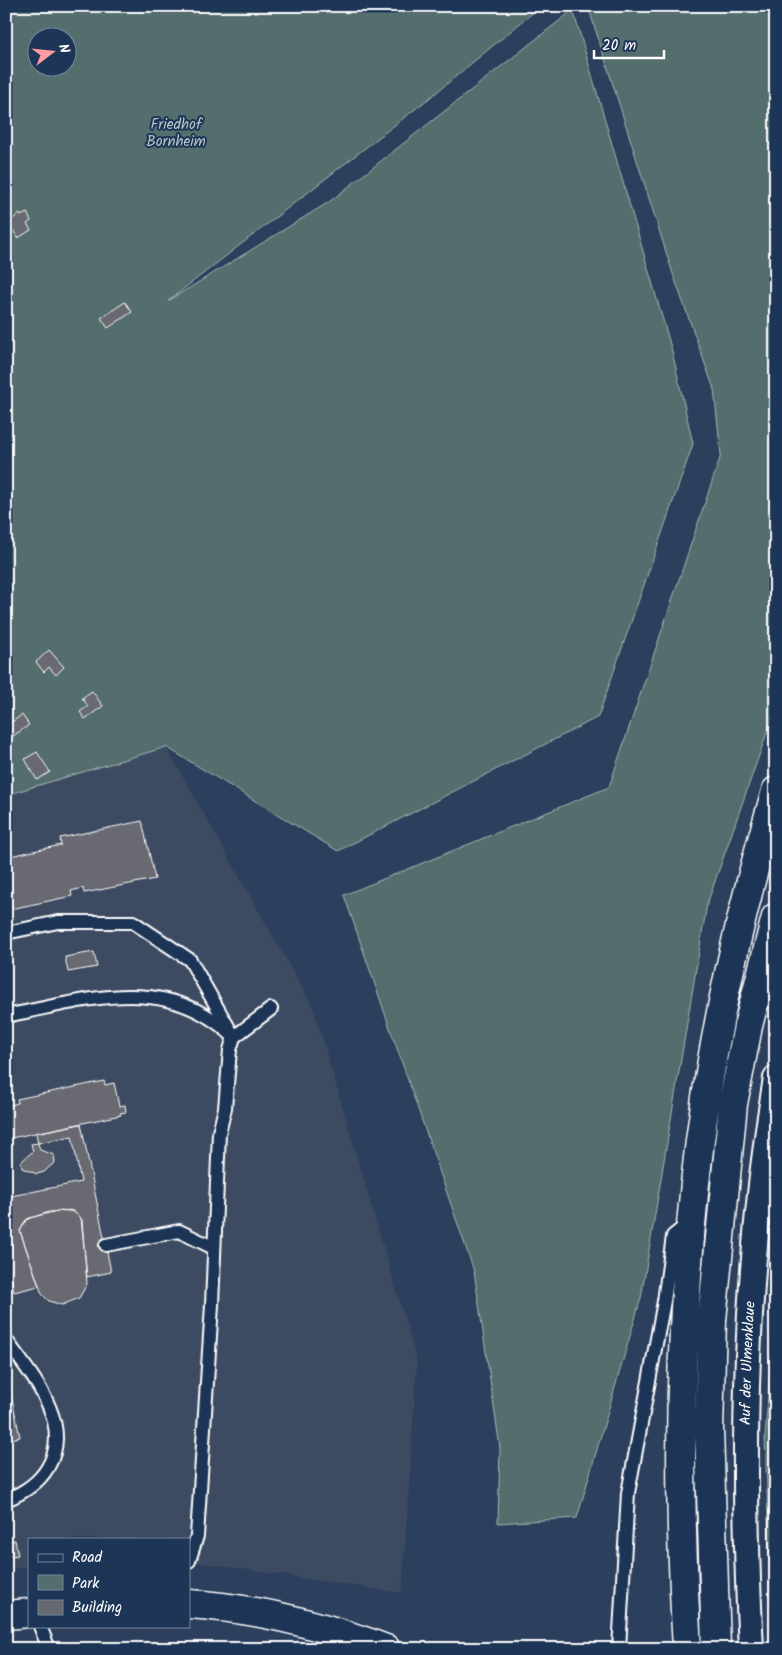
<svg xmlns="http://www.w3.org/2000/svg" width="782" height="1655" viewBox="0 0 782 1655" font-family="Kalam,sans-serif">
<rect width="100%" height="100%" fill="#2c3f5c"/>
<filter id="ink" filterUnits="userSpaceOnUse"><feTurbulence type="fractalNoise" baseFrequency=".02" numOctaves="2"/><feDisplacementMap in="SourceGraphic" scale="10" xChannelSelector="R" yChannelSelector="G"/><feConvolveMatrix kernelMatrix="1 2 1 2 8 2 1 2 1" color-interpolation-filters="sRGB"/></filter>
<g filter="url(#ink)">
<path fill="#3e4c62" d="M166 747 313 1007 417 1361 402 1593 189 1561V1539H29V1566L6 1570V795Z"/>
<path fill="#536e6c" stroke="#a9b6b6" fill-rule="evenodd" d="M6 6H541L432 96 168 301 329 202 573 10 672 351 693 444 598 717 338 851 166 747 6 795ZM38 38H68V68H38Z
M588 6H776V707L707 904 641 1298 577 1518 498 1523 500 1448 474 1271 344 895 609 787 721 455 714 389 673 274Z
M776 1290V1649H773L765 1437Z"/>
<path fill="#676971" stroke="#fff" d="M27 213 31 221 27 224 31 230 18 238 8 222 20 214 21 216Z
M125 302 132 312 108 328 101 318Z
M49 650 64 667 56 675 49 667 44 672 36 662Z
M92 691 103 706 85 719 80 712 88 706 82 698Z
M22 715 29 725 13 736 6 726Z
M37 752 50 772 37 780 25 759Z
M142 821 155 879 84 893 83 888 71 891 72 896 6 910V857L61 845 60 838Z
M94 952 97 967 68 972 65 957Z
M104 1081 105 1085 114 1083 119 1106 125 1105 126 1112 120 1113 121 1115 6 1139V1106L18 1103 17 1099Z
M81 1124 111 1272 87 1277 81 1218 71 1210 49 1212 27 1219 20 1231 39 1286 14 1292 6 1251V1197L81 1182 72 1136 38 1143 36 1133Z
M38 1143 40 1150 54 1155 55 1162 44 1172 37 1174 22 1168 21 1162 33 1151 31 1144Z
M61 1210 74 1212 82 1220 87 1284 79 1298 62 1305 49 1301 42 1294 20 1231 25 1221 30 1218Z
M6 1371 20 1437 6 1440Z
M15 1540 18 1555 6 1557V1542Z"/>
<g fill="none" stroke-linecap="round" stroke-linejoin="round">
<defs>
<path id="lane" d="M6 933 58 922H133L190 960 234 1037C167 972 87 1000 6 1016
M106 1245 179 1231 214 1248
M6 1340C31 1375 74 1423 48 1467 39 1483 23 1493 6 1500
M189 1561 197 1536 212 1305 219 1133 225 1108 230 1050 234 1037 271 1009
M40 1626 49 1649
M619 1649 628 1493 664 1301 673 1236 689 1223"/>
<g id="street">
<path id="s1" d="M751 1649C741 1458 744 1267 776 1078"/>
</g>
<path id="secondary" d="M189 1604C257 1608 322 1625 386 1649
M6 1615 29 1613"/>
<path id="highway" d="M687 1649C676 1465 679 1279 706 1097 722 993 746 892 776 791
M716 1649 709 1429 712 1320 733 1104 748 1026 776 917"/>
</defs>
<use href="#lane" stroke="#fff" stroke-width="16"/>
<use href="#street" stroke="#fff" stroke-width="28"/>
<use href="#secondary" stroke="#fff" stroke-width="31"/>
<use href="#highway" stroke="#fff" stroke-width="31"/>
<use href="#lane" stroke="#1d3557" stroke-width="12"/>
<use href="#street" stroke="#1d3557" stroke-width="24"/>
<use href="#secondary" stroke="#1d3557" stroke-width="28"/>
<use href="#highway" stroke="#1d3557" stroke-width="28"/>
</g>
</g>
<g text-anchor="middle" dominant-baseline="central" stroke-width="4" stroke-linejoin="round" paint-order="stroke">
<g font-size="15" fill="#bac5c4" stroke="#1d3557">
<text x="176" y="125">Friedhof<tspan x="176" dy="17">Bornheim</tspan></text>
</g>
<g font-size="15" fill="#fff" stroke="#1d3557">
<text stroke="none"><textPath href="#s1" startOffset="286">Auf der Ulmenklaue</textPath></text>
</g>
</g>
<rect width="782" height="1655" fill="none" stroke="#1d3557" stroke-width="25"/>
<rect x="12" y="12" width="757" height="1630" fill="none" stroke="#fff" stroke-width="2" filter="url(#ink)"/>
<rect x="28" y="1538" width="162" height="90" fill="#1d3557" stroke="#77869a"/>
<rect x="38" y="1554" width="25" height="8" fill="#1d3557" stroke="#77869a"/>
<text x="72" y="1562" font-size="15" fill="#ffffff">Road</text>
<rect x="38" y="1575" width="25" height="15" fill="#536e6c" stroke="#77869a"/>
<text x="72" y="1588" font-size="15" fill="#ffffff">Park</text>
<rect x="38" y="1600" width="25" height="15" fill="#676971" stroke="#77869a"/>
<text x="72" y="1612" font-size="15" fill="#ffffff">Building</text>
<g transform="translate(52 52) rotate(74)"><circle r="24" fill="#1d3557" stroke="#77869a"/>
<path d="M0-4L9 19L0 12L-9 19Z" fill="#ff9aa2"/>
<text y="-8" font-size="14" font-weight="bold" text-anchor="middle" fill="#ffffff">N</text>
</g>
<path d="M594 50v8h70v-8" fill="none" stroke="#ffffff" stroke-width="2.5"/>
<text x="602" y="50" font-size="15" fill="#ffffff" stroke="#1d3557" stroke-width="4" paint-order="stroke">20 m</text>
</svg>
